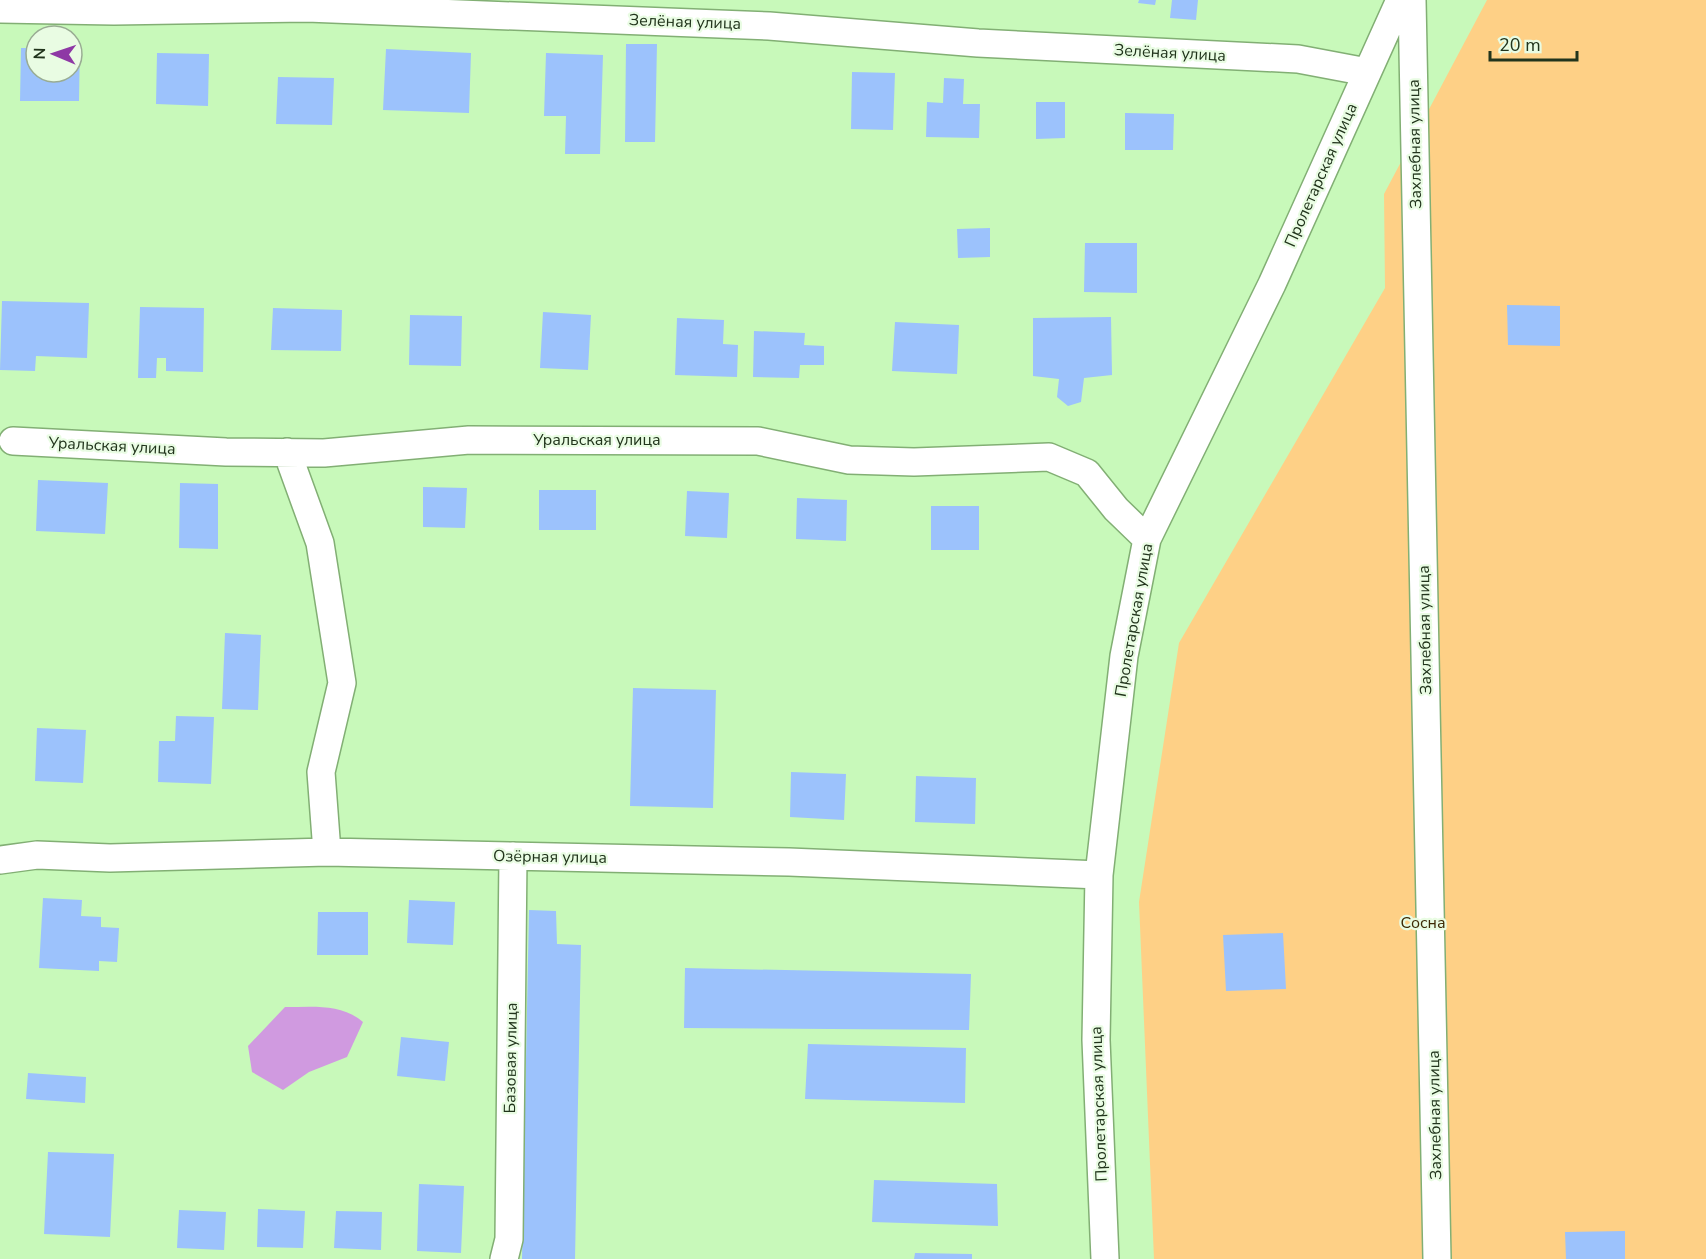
<svg xmlns="http://www.w3.org/2000/svg" width="1706" height="1259" viewBox="0 0 1706 1259" font-family="'Nunito Sans',sans-serif">
<rect width="100%" height="100%" fill="#c8f9ba"/>
<path fill="#fed086" d="M1487 0H1706V1259H1154L1139 902 1179 643 1385 288 1384 194Z"/>
<path fill="#d09ae0" d="M285 1007C313 1007 341 1003 363 1022L347 1057 309 1072 283 1090 252 1072 248 1046Z"/>
<path fill="#9cc2fc" d="M1139 0H1156L1155 5 1138 3Z
M1172 0H1198L1196 20 1170 18Z
M72 41H80L79 101H20L21 48H36V72H72Z
M626 44H657L655 142H625Z
M386 49 471 53 469 113 383 110Z
M157 53 209 54 208 106 156 104Z
M546 53 603 55 600 154H565L566 116H544Z
M852 72 895 73 893 130 851 129Z
M278 77 334 78 332 125 276 124Z
M944 78 964 79 963 104H980L979 138 926 137 927 102 943 103Z
M1036 102H1065V138L1036 139Z
M1125 113 1174 114 1173 150H1125Z
M990 228V257L958 258 957 229Z
M1085 243H1137V293L1084 292Z
M2 301 89 303 87 358 36 356 35 371 0 370Z
M1507 305 1560 306V346L1508 345Z
M140 307 204 308 203 372 166 371V358H157L156 378H138Z
M273 308 342 310 341 351 271 350Z
M543 312 591 315 588 370 540 368Z
M410 315 462 316 461 366 409 365Z
M1111 317 1112 375 1084 378 1081 402 1068 406 1057 397 1059 379 1033 376V318Z
M677 318 724 320 723 344 738 345 737 377 675 375Z
M895 322 959 325 957 374 892 371Z
M754 331 805 333 804 345 824 346V365H800L799 378 753 377Z
M38 480 108 483 105 534 36 531Z
M180 483 218 484V549L179 548Z
M423 487 467 488 465 528 423 527Z
M539 490H596V530H539Z
M687 491 729 493 727 538 685 536Z
M797 498 847 500 846 541 796 539Z
M931 506H979V550H931Z
M225 633 261 635 258 710 222 709Z
M633 688 716 690 713 808 630 806Z
M176 716 214 717 211 784 158 782 159 741H175Z
M37 728 86 730 83 783 35 781Z
M791 772 846 774 844 820 790 817Z
M916 776 976 778 975 824 915 822Z
M43 898 82 900 81 916 101 917V927L119 928 117 962 99 961V971L39 968Z
M409 900 455 902 453 945 407 943Z
M529 910 556 911 557 944 581 945 575 1259H522Z
M318 912H368V955H317Z
M1283 933 1286 989 1226 991 1223 935Z
M685 968 971 974 969 1030 684 1028Z
M401 1037 449 1042 445 1081 397 1076Z
M808 1044 966 1048 965 1103 805 1099Z
M28 1073 86 1077 85 1103 26 1099Z
M48 1152 114 1154 110 1237 44 1234Z
M874 1180 997 1184 998 1226 872 1222Z
M419 1184 464 1186 461 1253 417 1251Z
M258 1209 305 1211 303 1248 257 1247Z
M179 1210 226 1212 224 1250 177 1248Z
M336 1211 382 1212 381 1250 334 1248Z
M1625 1231V1259H1566L1565 1232Z
M915 1253 972 1254V1259H914Z"/>
<g fill="none" stroke-linecap="round" stroke-linejoin="round">
<defs>
<path id="minor" d="M1412 0 1437 1259
M0 9 114 11 307 8 769 26 978 43 1298 59 1367 72
M13 441 226 452 324 453 469 440 758 441 849 460 914 462 1049 457 1087 473 1116 509 1147 539
M287 452 320 543 342 683 321 772 327 852
M0 860 37 855 110 858 327 852 789 862 1099 875
M504 1259 509 1239 513 856
M1105 1259 1096 1040 1099 875 1124 656 1147 539 1272 284 1400 0"/>
</defs>
<use href="#minor" stroke="#82af74" stroke-width="30"/>
<use href="#minor" stroke="#fff" stroke-width="27"/>
</g>
<g text-anchor="middle" dominant-baseline="central" stroke-width="4.5" stroke-linejoin="round" paint-order="stroke">
<g font-size="16" fill="#21341c" stroke="#e9fce3">
<text transform="translate(685 22) rotate(2)">Зелёная улица</text>
<text transform="translate(1170 53) rotate(3)">Зелёная улица</text>
<text transform="translate(1415 144) rotate(-91)">Захлебная улица</text>
<text transform="translate(1321 175) rotate(-66)">Пролетарская улица</text>
<text x="597" y="440">Уральская улица</text>
<text transform="translate(112 446) rotate(3)">Уральская улица</text>
<text transform="translate(1134 620) rotate(-80)">Пролетарская улица</text>
<text transform="translate(1425 630) rotate(-91)">Захлебная улица</text>
<text transform="translate(550 857) rotate(1)">Озёрная улица</text>
<text transform="translate(511 1058) rotate(-89)">Базовая улица</text>
<text transform="translate(1099 1104) rotate(-92)">Пролетарская улица</text>
<text transform="translate(1435 1115) rotate(-91)">Захлебная улица</text>
</g>
<g font-size="16" fill="#3d2904" stroke="#e9fce3">
<text x="1423" y="923">Сосна</text>
</g>
</g>
<g transform="translate(54 54) rotate(272)"><circle r="28" fill="#e9fce3" stroke="#99ac93" stroke-width="1.5"/>
<path d="M0-4.5L10 22L0 15L-10 22Z" fill="#8e38a5"/>
<text y="-9" font-size="16" font-weight="bold" text-anchor="middle" fill="#21341c">N</text>
</g>
<path d="M1490 51v9h87v-9" fill="none" stroke="#21341c" stroke-width="3"/>
<text x="1499" y="51" font-size="18" fill="#21341c" stroke="#e9fce3" stroke-width="4.5" paint-order="stroke">20 m</text>
</svg>
